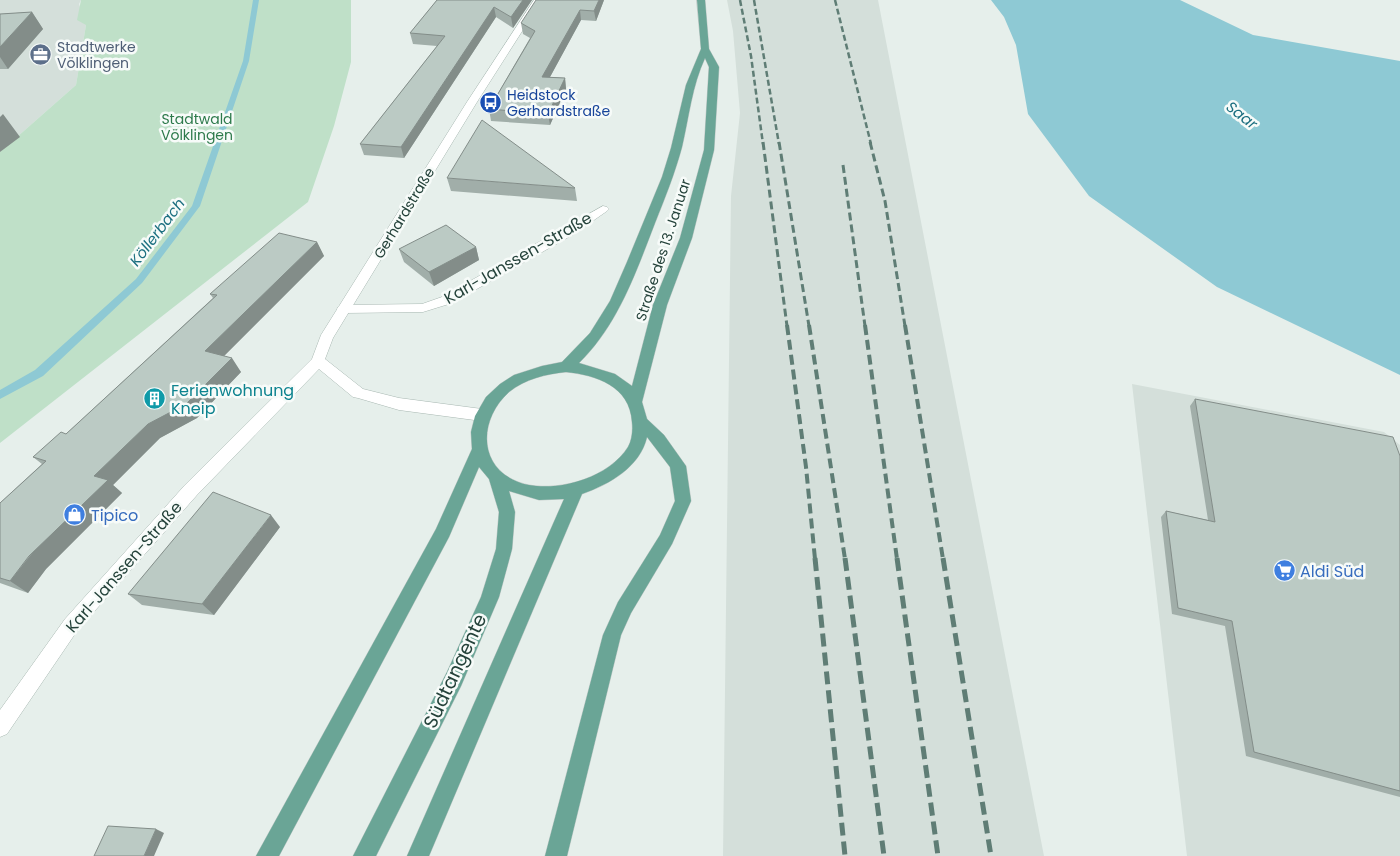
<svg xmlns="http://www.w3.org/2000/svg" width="1400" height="856" viewBox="0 0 1400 856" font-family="Poppins,sans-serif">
<rect width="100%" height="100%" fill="#e6efeb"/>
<path fill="#d4dfda" d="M0 0H81L79 4 86 25 76 85 0 152Z
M727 0H878L1044 856H723L731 196 740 113 733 31Z
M1132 384 1384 432 1400 445V856H1187Z"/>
<path fill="#bfe0c8" d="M81 0H351V62L334 126 308 202 0 443V152L76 85 86 25 77 20Z"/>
<path fill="#8ec9d4" d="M991 0H1180L1253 35 1400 61V375L1217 287 1089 196 1028 114 1016 45 1004 17Z"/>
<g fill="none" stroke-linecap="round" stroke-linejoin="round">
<path fill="#8ec9d4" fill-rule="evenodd" d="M253 0H259L249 61 200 206 142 283 43 376 0 399V390L35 370 136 279 192 206 243 61Z"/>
<defs>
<path id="minor" d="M603 206 607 207 609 209 607 211 574 234 452 303 423 312 344 313 339 312 337 309 339 306 344 305 422 304 442 297Z"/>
<path id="tertiary" d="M534 0H542L477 102 333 338 325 359 363 389 399 398 482 409 487 411 489 415 487 419 482 421 399 410 358 398 353 397 319 369 197 495 77 631 7 734 0 737V710L65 619 185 485 312 359 321 335 467 102Z"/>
<path id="primary" d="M697 0H705L709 49 719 67 714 150 692 238 667 305 642 402 647 419 664 435 686 466 691 501 672 544 631 613 621 635 567 856H545L603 635 618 602 660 535 675 501 670 467 647 437C640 467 610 484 582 494L429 856H407L564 499 539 500 509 491 515 512 512 549 499 597 461 686 376 856H353L447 672 481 597 496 549 499 512 489 479 479 467 449 537 279 856H256L436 529 472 449 471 432 475 416 486 397 500 384 514 375 542 366 562 362 590 333 610 301 627 262 662 177 671 148 686 85 701 49ZM705 58 709 67 704 150 680 238 653 305 632 386 615 374 579 363C618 325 636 272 655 223 665 198 675 173 682 147 689 117 692 86 705 58ZM566 372C596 375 630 386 632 422 633 430 632 440 628 447 609 477 562 491 529 485 479 475 475 423 509 392 525 379 546 374 566 372Z"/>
</defs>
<use href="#minor" stroke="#a8b8b2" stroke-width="1"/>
<use href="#tertiary" stroke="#a8b8b2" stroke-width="1"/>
<use href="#primary" stroke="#c2cac8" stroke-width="1"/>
<use href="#minor" fill="#fff" fill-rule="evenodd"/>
<use href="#tertiary" fill="#fff" fill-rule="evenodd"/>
<use href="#primary" fill="#6aa596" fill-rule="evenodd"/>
<path stroke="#5f7d75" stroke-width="2.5" stroke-dasharray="6 3" stroke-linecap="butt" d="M740 0 751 56 763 144
M754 0 779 144
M835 0 871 144"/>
<path stroke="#5f7d75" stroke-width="3" stroke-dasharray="8 4" stroke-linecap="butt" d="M763 142 787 326
M779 142 809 326
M870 142 885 201 905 326
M843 165 865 326"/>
<path stroke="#5f7d75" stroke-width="4" stroke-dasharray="10 5" stroke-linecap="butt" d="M787 325 806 467 815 559
M809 325 845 559
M865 325 897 559
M905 325 943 559"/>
<path stroke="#5f7d75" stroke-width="5" stroke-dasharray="13 6" stroke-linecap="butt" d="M815 558 845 856
M845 558 884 856
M897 558 938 856
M943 558 991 856"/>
</g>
<path fill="#a1aea9" d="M437 0H532L513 28 496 17 404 158 364 155 360 144 437 46 413 44 410 33Z
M604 0 596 21 581 20 550 77 565 78 566 89 550 125 491 121 489 109 530 38 523 34 521 23Z
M32 12 43 29 8 69H0V14Z
M447 178 575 188 577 201 451 191Z
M317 242 324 256 224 356 241 372 197 418 160 438 113 485 122 493 46 569 28 593 0 583V503L42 464 33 457 66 434 213 298 210 294Z
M476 247 479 260 434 286 404 262 399 249Z
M1195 399 1400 456V797L1246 756 1225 626 1172 614 1161 517 1166 511 1208 520 1190 406Z
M280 527 214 615 142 605 128 594Z"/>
<path fill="#838d89" d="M523 0H532L513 28 511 17Z
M599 0H604L596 21 594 11Z
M494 7 496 17 404 158 401 147Z
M580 10 581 20 544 88 542 77Z
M32 12 43 29 8 69 0 57V47Z
M565 78 566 89 550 125 548 114Z
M3 114 20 137 0 152V117Z
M317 242 324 256 215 365 205 351Z
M476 247 479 260 434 286 429 272Z
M232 358 241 372 197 418 160 438 113 485 122 493 46 569 28 593 10 581 94 476 148 424Z
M271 515 280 527 214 615 202 604Z
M156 829 164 833 154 856H144Z"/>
<path fill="#bbcac4" stroke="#838d89" d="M437 0H523L511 17 494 7 401 147 360 144 445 36 410 33Z
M536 0H599L594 11 580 10 542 77 565 78 548 114 489 109 535 31 521 23Z
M32 12 0 47V14Z
M482 120 575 188 447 178Z
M446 225 476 247 429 272 399 249Z
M279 233 317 242 205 351 232 358 186 404 148 424 94 476 108 480 29 556 10 581 0 578V503L46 461 33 457 61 432 66 434 217 295 210 294Z
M1195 399 1393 437 1400 456V791L1254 752 1232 621 1178 608 1166 511 1215 522Z
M213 492 271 515 202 604 128 594Z
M108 826 156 829 144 856H94Z"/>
<defs>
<symbol id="office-disc" viewBox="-11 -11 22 22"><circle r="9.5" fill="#5c6f8a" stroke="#f7fbf9"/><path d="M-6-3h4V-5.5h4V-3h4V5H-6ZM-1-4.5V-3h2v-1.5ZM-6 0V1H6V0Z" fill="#fff"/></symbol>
<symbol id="bus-disc" viewBox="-11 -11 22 22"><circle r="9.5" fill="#1a4fb4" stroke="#f7fbf9"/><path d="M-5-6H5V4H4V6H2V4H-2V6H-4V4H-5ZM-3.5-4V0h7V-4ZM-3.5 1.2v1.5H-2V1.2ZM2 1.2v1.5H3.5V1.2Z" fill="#fff"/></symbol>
<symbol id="building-disc" viewBox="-11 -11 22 22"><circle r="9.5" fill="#0f9aa8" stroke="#f7fbf9"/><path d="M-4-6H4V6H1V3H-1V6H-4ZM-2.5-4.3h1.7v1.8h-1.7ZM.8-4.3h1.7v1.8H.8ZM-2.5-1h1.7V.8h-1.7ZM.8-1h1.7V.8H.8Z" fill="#fff"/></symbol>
<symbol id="shop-disc" viewBox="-11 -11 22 22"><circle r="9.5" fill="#3f7fe0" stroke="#f7fbf9"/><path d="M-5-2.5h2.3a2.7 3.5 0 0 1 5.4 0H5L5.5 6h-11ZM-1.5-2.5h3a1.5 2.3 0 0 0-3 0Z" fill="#fff"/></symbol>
<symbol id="supermarket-disc" viewBox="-11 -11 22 22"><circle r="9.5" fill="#3f7fe0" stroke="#f7fbf9"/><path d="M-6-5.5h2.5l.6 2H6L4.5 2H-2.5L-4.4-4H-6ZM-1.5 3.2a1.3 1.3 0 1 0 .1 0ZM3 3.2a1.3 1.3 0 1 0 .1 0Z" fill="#fff"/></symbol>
</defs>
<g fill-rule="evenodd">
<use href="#office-disc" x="28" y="42" width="25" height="25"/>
<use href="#bus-disc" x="478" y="90" width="25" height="25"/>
<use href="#building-disc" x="142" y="386" width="25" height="25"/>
<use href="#shop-disc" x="62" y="502" width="25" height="25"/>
<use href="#supermarket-disc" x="1272" y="558" width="25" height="25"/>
</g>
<g text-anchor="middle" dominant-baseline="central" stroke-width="5" stroke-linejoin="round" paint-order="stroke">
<g font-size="14" fill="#4e5e75" stroke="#f7fbf9" text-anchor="start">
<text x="57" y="47">Stadtwerke<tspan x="57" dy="16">Völklingen</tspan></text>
</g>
<g font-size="14" fill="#164399" stroke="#f7fbf9" text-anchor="start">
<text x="507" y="95">Heidstock<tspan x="507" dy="16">Gerhardstraße</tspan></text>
</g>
<g font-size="14" fill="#2d7a4b" stroke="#f7fbf9">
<text x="197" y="119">Stadtwald<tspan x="197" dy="16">Völklingen</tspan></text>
</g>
<g font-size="14" fill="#24423a" stroke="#f7fbf9">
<text transform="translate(404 213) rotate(-59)">Gerhardstraße</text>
<text transform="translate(663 250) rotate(-72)">Straße des 13. Januar</text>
</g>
<g font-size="15" font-style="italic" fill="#1c6f80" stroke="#f7fbf9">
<text transform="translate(1242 115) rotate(38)">Saar</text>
<text transform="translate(157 232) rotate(-53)">Köllerbach</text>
</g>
<g font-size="16" fill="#24423a" stroke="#f7fbf9">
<text transform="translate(518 258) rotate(-30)">Karl-Janssen-Straße</text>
<text transform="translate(124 567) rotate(-49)">Karl-Janssen-Straße</text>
</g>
<g font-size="16" fill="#0d838f" stroke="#f7fbf9" text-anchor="start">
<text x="171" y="390">Ferienwohnung<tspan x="171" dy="18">Kneip</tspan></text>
</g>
<g font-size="16" fill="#366cbe" stroke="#f7fbf9" text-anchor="start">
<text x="91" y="515">Tipico</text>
<text x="1300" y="571">Aldi Süd</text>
</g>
<g font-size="19" fill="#24423a" stroke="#f7fbf9">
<text transform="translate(455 671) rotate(-65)">Südtangente</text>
</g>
</g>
</svg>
